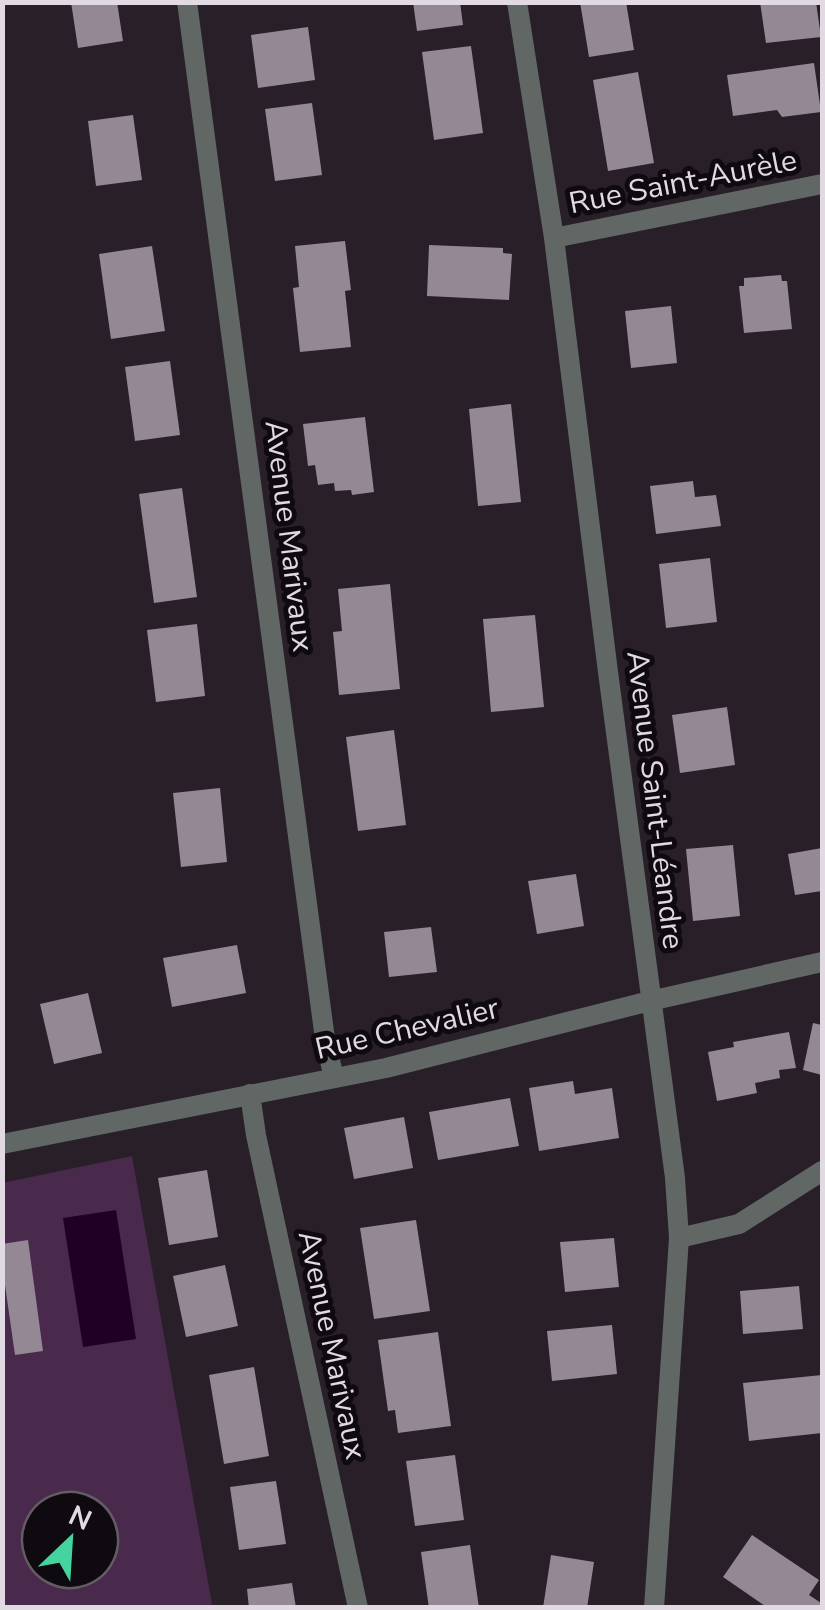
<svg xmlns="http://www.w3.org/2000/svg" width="825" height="1610" viewBox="0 0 825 1610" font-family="'Nunito Sans',sans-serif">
<rect width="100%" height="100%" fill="#281f29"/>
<path fill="#49294c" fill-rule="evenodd" d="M132 1156 212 1604 201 1608 3 1607 2 1183ZM40 1510H100V1570H40Z"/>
<path fill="#200024" d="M116 1210 136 1339 83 1347 63 1218Z"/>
<path fill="#948895" d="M71 2H117L123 41 78 48Z
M413 2H460L463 25 417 31Z
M580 2H626L634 50 589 57Z
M760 2H816L821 37 766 43Z
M308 27 315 80 258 88 251 35Z
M471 46 483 133 434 140 422 52Z
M814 63 821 112 782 117 777 110 733 116 727 75Z
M638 72 654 163 608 171 593 80Z
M312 103 322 175 275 181 265 109Z
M133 115 142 180 96 186 88 121Z
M345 241 351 290 345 291 351 347 300 352 293 288 299 287 295 246Z
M429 245 503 248V253L512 254 509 300 427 296Z
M152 246 165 331 111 339 99 254Z
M781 275 782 281H787L792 329 744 333 739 286H744V278Z
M671 306 677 363 631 368 625 311Z
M170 361 180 435 135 441 125 367Z
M511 404 521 502 478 506 469 409Z
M365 417 374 492 352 495 351 490 335 491 334 483 318 485 315 465 308 466 303 424Z
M693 481 695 497 716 495 721 526 656 534 650 486Z
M182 488 197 597 154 603 139 494Z
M710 558 717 622 666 628 659 564Z
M390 584 400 689 339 695 333 632 342 631 338 589Z
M535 615 544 707 491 712 483 619Z
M197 624 205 696 156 702 147 630Z
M727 707 735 765 680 773 672 715Z
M394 730 406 825 358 831 346 737Z
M220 788 227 862 181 867 173 793Z
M733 845 740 916 693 921 686 849Z
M822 848V891L795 895 788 854Z
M576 874 584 926 537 934 528 881Z
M431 927 437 972 389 977 384 932Z
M237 945 246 993 172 1007 163 958Z
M88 993 102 1053 54 1064 40 1004Z
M813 1023 822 1025V1075L803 1070Z
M789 1032 796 1068 779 1070 780 1078 755 1083 757 1093 717 1101 708 1052 734 1047 733 1042Z
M573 1081 575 1094 612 1088 619 1138 539 1151 529 1088Z
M510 1098 519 1146 438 1160 429 1112Z
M404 1117 413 1168 354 1179 344 1128Z
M207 1170 218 1237 169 1245 158 1178Z
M416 1220 430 1311 374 1319 360 1228Z
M614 1238 619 1287 565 1292 560 1242Z
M28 1240 43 1351 15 1355 2 1264V1244Z
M225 1265 238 1326 186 1337 173 1276Z
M799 1286 803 1329 743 1334 740 1291Z
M612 1325 617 1374 552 1381 547 1331Z
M438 1332 451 1426 398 1433 395 1410 388 1411 378 1340Z
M254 1367 269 1456 224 1464 209 1375Z
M822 1375V1433L749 1441 743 1383Z
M455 1455 464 1520 415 1526 406 1461Z
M276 1481 286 1544 239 1550 230 1487Z
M752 1535 819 1580 809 1595 821 1603 818 1608H768L723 1577Z
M470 1545 479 1608H429L421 1552Z
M551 1555 594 1562 587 1608H543Z
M292 1583 296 1608H249L247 1589Z"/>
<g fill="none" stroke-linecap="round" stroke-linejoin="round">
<path stroke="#606764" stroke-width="20" d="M187 2 325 1039 334 1078
M517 2 554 238 608 672 675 1178 679 1238 654 1608
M554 238 822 184
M250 1094 256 1135 358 1608
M2 1144 386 1068 650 1001 822 962
M679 1238 739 1224 822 1171"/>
</g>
<g text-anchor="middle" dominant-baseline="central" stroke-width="10" stroke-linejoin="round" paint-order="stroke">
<g font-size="30" fill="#e1dae2" stroke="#0e0a0f">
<text transform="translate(683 182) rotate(-11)">Rue Saint-Aurèle</text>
<text transform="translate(289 536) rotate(83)">Avenue Marivaux</text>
<text transform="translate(655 800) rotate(83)">Avenue Saint-Léandre</text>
<text transform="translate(407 1029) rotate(-13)">Rue Chevalier</text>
<text transform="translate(332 1345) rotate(78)">Avenue Marivaux</text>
</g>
</g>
<rect width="825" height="1610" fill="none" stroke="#e1dae2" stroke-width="10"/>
<g transform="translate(70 1540) rotate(25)"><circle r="48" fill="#0e0a0f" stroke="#625d63" stroke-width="2.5"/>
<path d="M0-8L18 38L0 25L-18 38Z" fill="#45d49f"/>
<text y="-15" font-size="28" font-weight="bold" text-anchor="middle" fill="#e1dae2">N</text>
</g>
</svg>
